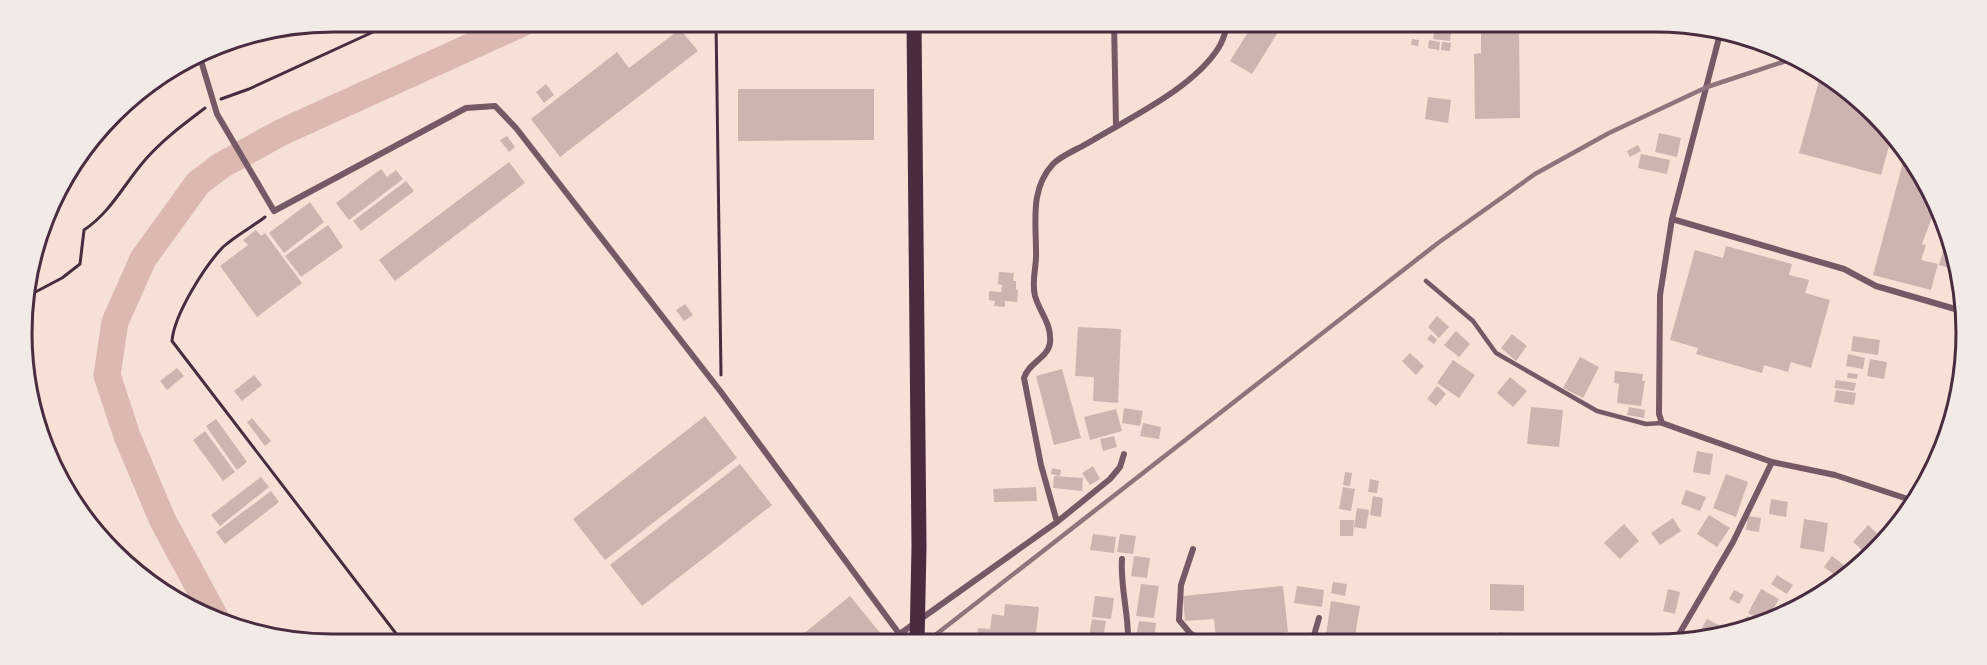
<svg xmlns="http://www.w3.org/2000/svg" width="1987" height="665" viewBox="0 0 1987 665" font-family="'Public Sans',sans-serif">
<rect width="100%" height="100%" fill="#f7e1d7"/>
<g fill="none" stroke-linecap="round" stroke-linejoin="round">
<path stroke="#dcb8b0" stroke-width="27" d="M215 617 163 521 127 436 107 375 115 322 143 259 198 183 222 165 282 132 527 21"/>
</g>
<path fill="#ccb4b1" d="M682 21H703L690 31Z
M1255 21H1285L1252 74 1230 61Z
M1436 21H1453L1450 41 1433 39Z
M1481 21H1519L1520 118 1475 119 1474 54 1481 53Z
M680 29 698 51 560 157 531 119 617 52 629 68Z
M1412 39 1419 40 1418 46 1411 45Z
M1429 40 1440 42 1439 50 1428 48Z
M1442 42 1451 43 1450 51 1441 50Z
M1820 77 1844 85 1891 139 1881 175 1799 153Z
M546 84 554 95 544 103 536 92Z
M738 89H874V140L738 141Z
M1428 97 1451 100 1448 123 1425 119Z
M1659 133 1681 138 1677 157 1655 152Z
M507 136 515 147 509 152 500 140Z
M1638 145 1641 151 1630 157 1627 151Z
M1641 154 1670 160 1667 174 1638 168Z
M1905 155 1924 176 1932 207 1935 209 1922 244 1926 245 1921 260 1938 264 1931 290 1873 275Z
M509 162 525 183 395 281 379 260Z
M381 169 387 177 396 170 403 179 349 220 336 203Z
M406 181 414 191 361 231 353 221Z
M310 202 324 222 284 253 269 233Z
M328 225 343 247 301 277 285 256Z
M256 230 261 236 265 233 302 283 257 317 220 266 248 245 243 240Z
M1946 240 1948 245 1956 270 1939 265Z
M1726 246 1792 264 1789 275 1809 280 1805 293 1830 300 1811 368 1791 362 1788 372 1764 365 1762 373 1696 354 1698 348 1670 340 1695 250 1723 258Z
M999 272 1014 273 1013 281H1016V290H1018L1017 302 1005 301V307L994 306 995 301 989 300V291L1001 292 1002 285 998 284Z
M1960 283 1963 292 1962 309 1954 307Z
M685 304 693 315 684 321 676 310Z
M1437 316 1449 327 1439 338 1428 327Z
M1078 327 1121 329 1118 403 1093 401 1094 377 1075 376Z
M1456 331 1470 344 1459 357 1444 345Z
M1431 334 1437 340 1434 344 1427 339Z
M1512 334 1527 346 1516 361 1501 348Z
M1853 336 1880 340 1878 355 1851 351Z
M1410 353 1424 366 1416 375 1402 361Z
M1848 354 1865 358 1863 369 1846 366Z
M1580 357 1599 367 1583 398 1563 388Z
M1870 359 1887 362 1884 379 1867 376Z
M1453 360 1475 375 1459 398 1437 383Z
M177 368 184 376 167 390 160 381Z
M1062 369 1081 438 1054 445 1036 376Z
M1615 371 1643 374 1642 381H1645L1641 406 1617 403 1619 384 1614 383Z
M1848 373 1858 374 1857 379 1847 378Z
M254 375 262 385 242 401 234 391Z
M1510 377 1527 391 1513 407 1497 393Z
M1836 380 1856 383 1854 391 1834 388Z
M1437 386 1446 394 1436 406 1427 399Z
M1836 390 1856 393 1854 405 1834 402Z
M1531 407 1563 410 1559 447 1527 444Z
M1629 407 1645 410 1644 418 1627 415Z
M1124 408 1143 411 1140 426 1122 423Z
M1116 409 1122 431 1090 440 1084 417Z
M705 416 737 458 605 560 573 519Z
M252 418 271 441 265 446 247 422Z
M216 419 247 462 237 470 206 426Z
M1143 423 1161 427 1159 439 1140 436Z
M205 431 235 472 223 481 193 440Z
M1114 436 1117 447 1103 451 1100 439Z
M1697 451 1713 454 1710 475 1693 472Z
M740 464 772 505 642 606 610 565Z
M1093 466 1100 479 1090 485 1082 473Z
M1052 468 1061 470 1060 476 1051 474Z
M1345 472 1352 473 1350 486 1343 485Z
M1726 474 1748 482 1736 517 1713 508Z
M1054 476 1083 478 1082 491 1053 488Z
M261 477 269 487 220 526 211 515Z
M1370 479 1379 481 1377 493 1368 492Z
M1036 487 1037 501 994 502 993 489Z
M1343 487 1355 489 1351 511 1339 509Z
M1686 490 1706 497 1700 511 1681 504Z
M271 491 279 502 225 544 216 532Z
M1373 496 1383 498 1381 517 1370 515Z
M1771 499 1788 502 1786 517 1769 514Z
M1357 508 1369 510 1366 529 1354 527Z
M1709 515 1730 528 1717 547 1697 534Z
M1748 516 1761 518 1759 532 1746 530Z
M1673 518 1681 531 1660 545 1651 533Z
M1804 519 1828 523 1824 552 1800 548Z
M1340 520H1354L1353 536H1340Z
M1624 524 1639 541 1620 559 1604 543Z
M1868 525 1883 539 1869 556 1853 542Z
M1093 534 1116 537 1114 553 1090 550Z
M1120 534 1136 536 1133 554 1117 552Z
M1134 556 1150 558 1147 578 1131 576Z
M1832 556 1849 569 1840 579 1824 567Z
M1777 575 1793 585 1787 594 1771 584Z
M1333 582 1347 584 1345 596 1331 593Z
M1141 584 1159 586 1154 618 1136 616Z
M1490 584 1524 585V611L1490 610Z
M1283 586 1288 632 1216 639 1214 619 1185 621 1183 596Z
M1297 586 1324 590 1322 607 1294 603Z
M1668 589 1680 592 1675 614 1663 611Z
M1761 589 1779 599 1765 623 1748 613Z
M1734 590 1744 595 1739 604 1729 599Z
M1812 593 1813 596 1797 606 1796 604Z
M850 596 881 634 870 643H792Z
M1095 596 1114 598 1111 619 1092 617Z
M1331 601 1360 606 1354 642H1325Z
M1005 604 1039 607 1035 643H976L978 628 990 629 992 614 1004 616Z
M1747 616 1762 623 1740 629Z
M1092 619 1106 621 1103 639 1089 636Z
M1707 619 1723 627 1719 635 1708 638 1699 633Z
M1139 621 1156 623 1154 642H1135Z
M1499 632 1536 636V642H1498Z
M1460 638H1483V642H1460Z"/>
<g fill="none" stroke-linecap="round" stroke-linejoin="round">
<path stroke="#4a2c40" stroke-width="3" d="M716 21 721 375
M221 99 249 89 397 21
M265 217C252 227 235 236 223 247 204 267 174 315 172 341L404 644
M24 298 62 278 80 264 84 230C111 212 124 184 145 160 162 140 184 124 205 108"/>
<path stroke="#755966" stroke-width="4.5" d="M1426 281 1473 321 1496 353 1597 411 1646 424 1662 423"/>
<path stroke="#755966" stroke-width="6" d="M1114 21 1116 126
M1721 30 1672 219 1660 295 1659 414 1662 423 1772 462 1835 475 1914 501
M199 54 217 114 274 211 466 108 495 106 516 128 721 392 906 643
M1672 219 1844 269 1876 286 1962 311
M1057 522 1041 465 1024 378C1028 363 1048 358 1050 343 1052 324 1040 313 1035 296 1031 280 1037 267 1036 251 1036 221 1030 189 1053 164 1062 155 1078 149 1088 143 1129 118 1194 88 1219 47 1224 39 1226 29 1229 21
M1193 549 1181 585 1179 620 1190 633 1204 642
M1122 559C1120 587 1129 614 1128 642
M1675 641 1733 542 1772 462
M1312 642 1319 618
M887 643 1057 522 1110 479 1120 467 1124 454"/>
<path stroke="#4a2c40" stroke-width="15" d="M914 21 919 547 917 643"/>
<path stroke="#8f747c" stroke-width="4.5" d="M925 643 1438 243 1535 174 1609 133 1707 87 1792 59"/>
</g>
<path d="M0 0H1987V665H0ZM333 32H1655A301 301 0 0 1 1956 333V333A301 301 0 0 1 1655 634H333A301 301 0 0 1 32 333V333A301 301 0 0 1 333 32Z" fill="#f1eae7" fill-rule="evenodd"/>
<path fill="none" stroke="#4a2c40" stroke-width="3" d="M333 32H1655A301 301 0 0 1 1956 333V333A301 301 0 0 1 1655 634H333A301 301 0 0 1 32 333V333A301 301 0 0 1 333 32Z"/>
</svg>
